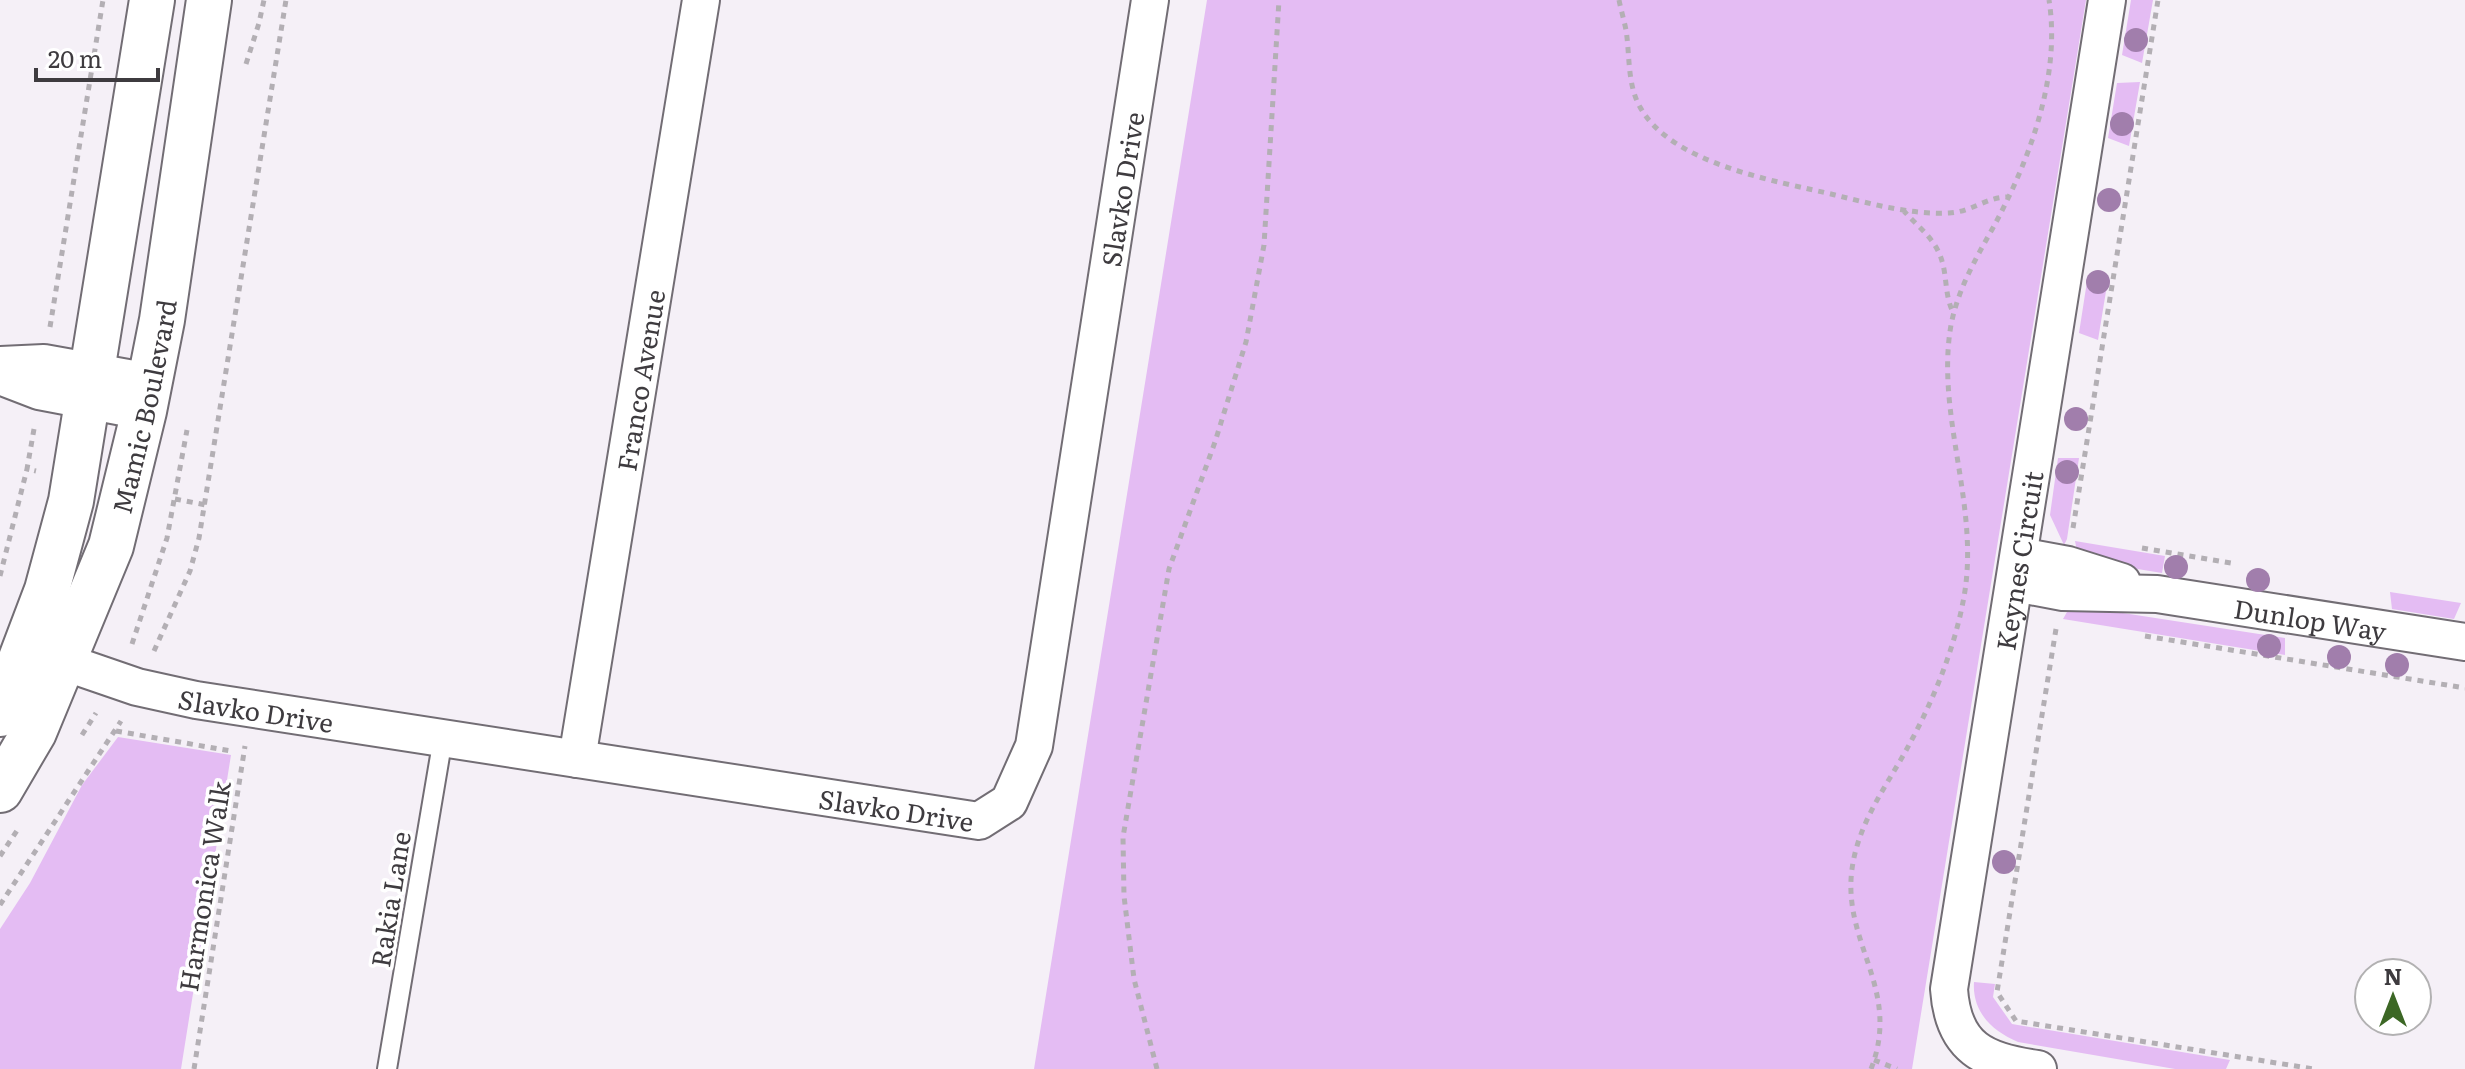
<svg xmlns="http://www.w3.org/2000/svg" width="2465" height="1069" viewBox="0 0 2465 1069" font-family="Literata,serif">
<rect width="100%" height="100%" fill="#f5f0f7"/>
<path fill="#e4bcf3" d="M1207 0H2086L1912 1069H1034Z
M2131 0H2153L2142 63 2122 55Z
M2140 82 2129 146 2108 138 2117 83Z
M2088 275 2108 279 2098 340 2079 333Z
M2058 458H2079L2067 539 2064 545 2050 515Z
M2075 541 2165 556 2162 573 2101 563 2078 556Z
M2390 592 2461 603 2454 619 2392 609Z
M2071 605 2285 638V655L2063 619Z
M118 737 231 755 181 1069H0V929L30 883 82 785Z
M1974 982 1995 984 1993 997 2012 1024 2230 1060 2226 1069H2175L2018 1042C1992 1031 1972 1012 1974 982Z"/>
<g fill="none" stroke-linecap="round" stroke-linejoin="round">
<defs>
<path id="lane" d="M387 1069 443 738"/>
<g id="street">
<path d="M0 365 44 363 150 382"/>
<path d="M0 376 39 391 144 411"/>
<path d="M2019 556 2068 565 2122 582"/>
<path id="s1" d="M2015 583 2063 592 2157 594 2465 642"/>
<path id="s2" d="M38 653 137 687 196 700 979 821 1009 802 1034 746 1150 0"/>
<path id="s3" d="M577 759 701 0"/>
<path id="s4" d="M2038 1069C1984 1062 1953 1048 1949 989L2107 0"/>
</g>
<g id="secondary">
<path d="M0 714 47 590 71 501 152 0"/>
<path id="s5" d="M0 790 34 732 111 546 144 411 162 320 209 0"/>
</g>
</defs>
<use href="#lane" stroke="#726d74" stroke-width="22"/>
<use href="#street" stroke="#726d74" stroke-width="40"/>
<use href="#secondary" stroke="#726d74" stroke-width="48"/>
<path stroke="#b3afb4" stroke-width="5" stroke-dasharray="6 6" stroke-linecap="butt" d="M1619 0C1621 10 1624 20 1626 30 1630 55 1627 84 1640 107 1672 165 1777 181 1835 195 1872 204 1912 215 1949 213 1971 212 1987 197 2007 197
M246 64 259 23 264 0
M1903 210C1917 226 1936 239 1942 261 1947 277 1945 297 1953 312
M50 327 103 0
M34 429 27 469 36 471
M175 499 206 505
M2073 528 2158 0
M2142 548 2231 563
M0 576 27 469
M2056 629 1997 992 2016 1021 2314 1069
M2145 636 2465 688
M132 644 167 538 187 430
M154 651 190 571 199 538 286 0
M116 731 231 751
M82 735 96 713
M0 856 18 829
M0 905 121 721
M1874 1060 1897 1069
M194 1069 245 746
M1157 1069 1134 979 1124 896 1123 837 1169 569 1215 442 1246 342 1264 245 1279 0
M1871 1069C1902 989 1842 944 1852 869 1858 825 1883 791 1904 754 1930 708 1953 654 1963 602 1982 509 1935 417 1951 325 1958 289 1976 258 1994 226 2030 159 2061 76 2049 0"/>
<use href="#lane" stroke="#fff" stroke-width="18"/>
<use href="#street" stroke="#fff" stroke-width="36"/>
<use href="#secondary" stroke="#fff" stroke-width="44"/>
</g>
<g fill="#a17eac">
<circle cx="2136" cy="40" r="12"/>
<circle cx="2122" cy="124" r="12"/>
<circle cx="2109" cy="200" r="12"/>
<circle cx="2098" cy="282" r="12"/>
<circle cx="2076" cy="419" r="12"/>
<circle cx="2067" cy="472" r="12"/>
<circle cx="2176" cy="567" r="12"/>
<circle cx="2258" cy="580" r="12"/>
<circle cx="2269" cy="646" r="12"/>
<circle cx="2339" cy="657" r="12"/>
<circle cx="2397" cy="665" r="12"/>
<circle cx="2004" cy="862" r="12"/>
</g>
<g text-anchor="middle" dominant-baseline="central" stroke-width="7" stroke-linejoin="round" paint-order="stroke">
<g font-size="26" fill="#3e3b3f" stroke="#fff">
<text stroke="none"><textPath href="#s2" startOffset="1618">Slavko Drive</textPath></text>
<text stroke="none"><textPath href="#s3" startOffset="384">Franco Avenue</textPath></text>
<text stroke="none"><textPath href="#s5" startOffset="412">Mamic Boulevard</textPath></text>
<text stroke="none"><textPath href="#s4" startOffset="568">Keynes Circuit</textPath></text>
<text stroke="none"><textPath href="#s1" startOffset="298">Dunlop Way</textPath></text>
<text stroke="none"><textPath href="#s2" startOffset="226">Slavko Drive</textPath></text>
<text stroke="none"><textPath href="#s2" startOffset="874">Slavko Drive</textPath></text>
<text transform="translate(203 886) rotate(-81)">Harmonica Walk</text>
<text transform="translate(389 899) rotate(-81)">Rakia Lane</text>
</g>
</g>
<g transform="translate(2393 997)"><circle r="38" fill="#ffffff" stroke="#b2b1b2" stroke-width="2"/>
<path d="M0-6L14 30L0 20L-14 30Z" fill="#3c6725"/>
<text y="-12" font-size="22" font-weight="bold" text-anchor="middle" fill="#3e3b3f">N</text>
</g>
<path d="M36 68v12h122v-12" fill="none" stroke="#3e3b3f" stroke-width="4"/>
<text x="48" y="68" font-size="24" fill="#3e3b3f" stroke="#ffffff" stroke-width="6" paint-order="stroke">20 m</text>
</svg>
